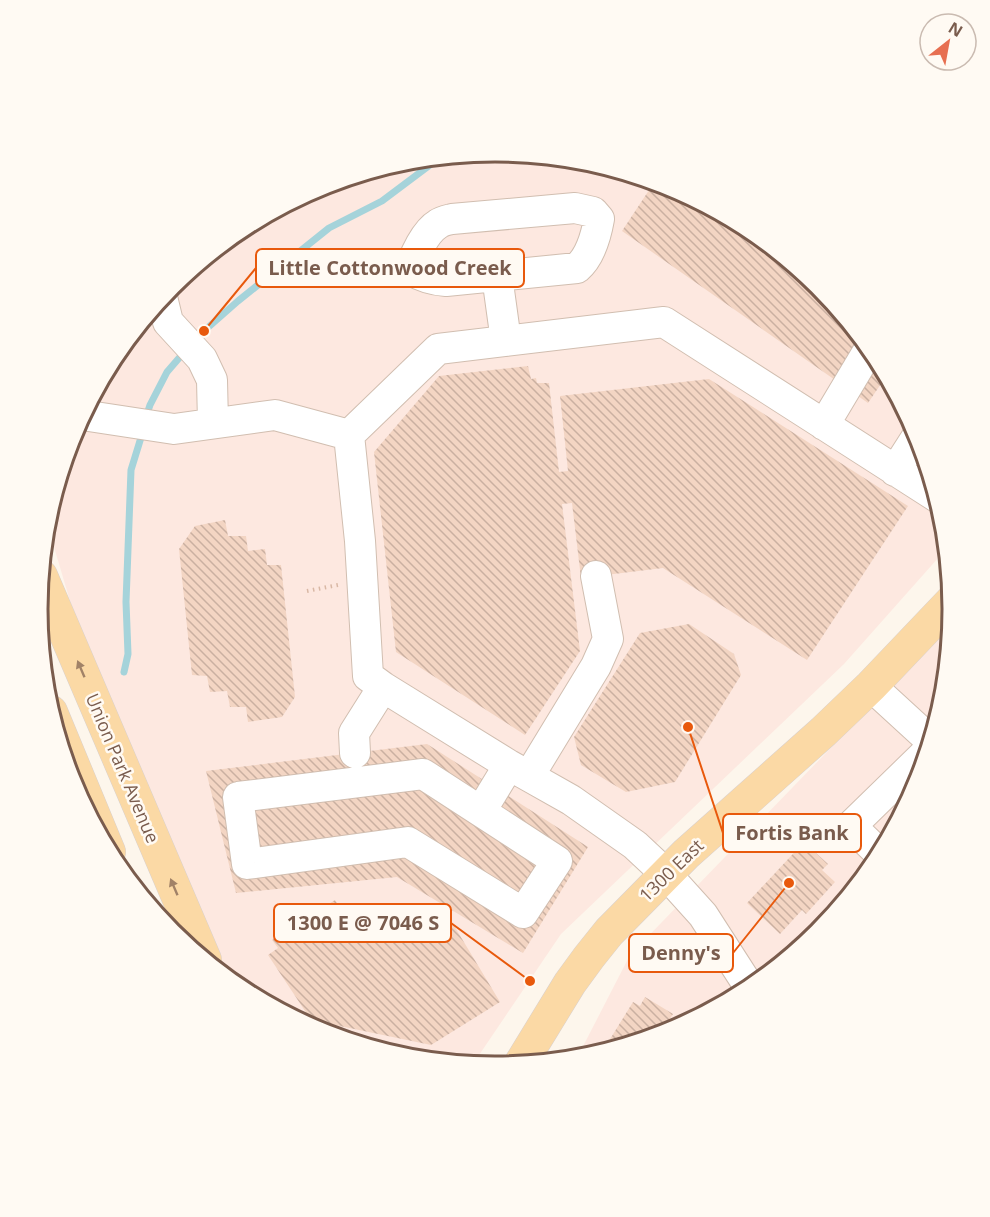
<svg xmlns="http://www.w3.org/2000/svg" width="990" height="1217" viewBox="0 0 990 1217" font-family="'Open Sans',sans-serif">
<defs>
<pattern id="building-back-hatch" width="6" height="6" patternUnits="userSpaceOnUse" patternTransform="scale(1.5)"><rect width="6" height="6" fill="#f3d5c3"/><path d="M-1 5l2 2M0 0l6 6M5-1l2 2" fill="none" stroke="#cab0a1"/></pattern>
</defs>
<rect width="100%" height="100%" fill="#fdf6ec"/>
<path fill="#fde8e0" d="M495 151 585 160 670 186 749 228 819 285 876 355 918 434 944 520 947 548 844 664 561 934 473 1064 405 1057 320 1031 241 989 217 969 70 601 46 520 72 433 115 354 172 285 241 228 320 186 406 160Z
M951 624 944 698 918 784 875 863 818 932 749 989 670 1031 584 1057 577 1058 630 955Z"/>
<g fill="none" stroke-linecap="round" stroke-linejoin="round">
<path stroke="#a5d3da" stroke-width="7" d="M196 340 204 331 238 301 329 228 382 201 442 156
M146 417 150 405 167 372 186 350
M124 672 128 654 126 602 131 470 143 431"/>
</g>
<path fill="url(#building-back-hatch)" d="M655 181 670 186 749 228 819 285 876 355 887 375 868 403 622 231Z
M528 366 531 379 536 378 537 383H549L559 472 568 471 560 396 709 379 908 506 807 660 663 568 581 578 572 503 562 504 580 651 525 735 396 652 374 452 439 376Z
M225 520 228 536H246L248 551 265 549 267 565H281L295 697 282 717 248 722 246 707H230L227 691 210 692 207 676 192 675 179 549 195 526Z
M689 624 734 654 741 675 675 782 626 792 581 765 574 737 640 633Z
M427 744 588 847 523 953 397 877 236 893 206 771Z
M804 842 828 864 822 870 835 882 806 914 802 910 780 934 747 903Z
M335 900 342 911 351 905 369 930 412 941 438 924 442 932 453 924 500 1002 431 1045 311 1020 268 955 278 948 272 940Z
M645 997 673 1014 667 1023 676 1028 670 1031 613 1048 607 1044 633 1002 640 1006Z"/>
<g fill="none" stroke-linecap="round" stroke-linejoin="round">
<defs>
<path id="minor" d="M575 208 593 212 599 219C596 236 590 257 577 268L446 281C433 280 422 277 411 270 413 256 426 231 438 224 442 221 448 220 452 219Z
M497 276 506 341
M162 297 168 322 202 359 212 380 213 423
M82 415 174 429 275 415 349 435
M824 425 870 348
M895 471 918 435
M871 686 931 741
M355 753 354 733 383 687
M423 774 557 861 523 913 408 842 247 864 238 797Z
M529 776 596 666 608 639 596 576
M481 811 509 765
M880 854 851 826 928 751
M750 988 703 915 666 874 635 845 571 800 509 765 383 687 368 676 360 541 349 435 438 349 664 322 937 497"/>
<path id="major" d="M41 576 205 960
M51 712 109 852
M521 1063 570 983 589 957 609 932 686 854 823 732 871 686 952 601"/>
</defs>
<use href="#minor" stroke="#d1beb0" stroke-width="32"/>
<use href="#major" stroke="#dad1cd" stroke-width="34"/>
<path stroke="#d9b8a5" stroke-width="4" stroke-dasharray="1.5 4.5" stroke-linecap="butt" d="M307 591 338 585"/>
<use href="#minor" stroke="#fff" stroke-width="30"/>
<use href="#major" stroke="#fbd9a5" stroke-width="33"/>
</g>
<defs><path id="oneway-solid" d="M-6-.8H1V-3.2L6.5 0L1 3.2V.8H-6Z" transform="scale(1.5)"/></defs>
<g fill="#a18267">
<use href="#oneway-solid" transform="translate(81 669) rotate(-113)"/>
<use href="#oneway-solid" transform="translate(174 887) rotate(-113)"/>
</g>
<g text-anchor="middle" dominant-baseline="central" stroke-width="5" stroke-linejoin="round" paint-order="stroke">
<g font-size="18" fill="#7a5c4d" stroke="#fffaf3">
<text transform="translate(123 768) rotate(67)">Union Park Avenue</text>
<text transform="translate(671 870) rotate(-44)">1300 East</text>
</g>
</g>
<path d="M0 0H990V1217H0ZM48 609a447 447 0 1 1 894 0a447 447 0 1 1-894 0Z" fill="#fffaf3" fill-rule="evenodd"/>
<path fill="none" stroke="#7a5c4d" stroke-width="3" d="M48 609a447 447 0 1 1 894 0a447 447 0 1 1-894 0Z"/>
<path fill="none" stroke="#e8590c" stroke-width="2" d="M204 331L256 268M688 727L723 833M530 981L451 923M789 883L733 953"/>
<g fill="#e8590c" stroke="#fffaf3" stroke-width="2">
<circle cx="204" cy="331" r="6"/>
<circle cx="688" cy="727" r="6"/>
<circle cx="530" cy="981" r="6"/>
<circle cx="789" cy="883" r="6"/>
</g>
<g fill="#fffaf3" stroke="#e8590c" stroke-width="2">
<rect x="256" y="249" width="268" height="38" rx="6"/>
<rect x="723" y="814" width="138" height="38" rx="6"/>
<rect x="274" y="904" width="177" height="38" rx="6"/>
<rect x="629" y="934" width="104" height="38" rx="6"/>
</g>
<g font-size="20" text-anchor="middle" font-weight="bold" fill="#7a5c4d">
<text x="390" y="275">Little Cottonwood Creek</text>
<text x="792" y="840">Fortis Bank</text>
<text x="363" y="930">1300 E @ 7046 S</text>
<text x="681" y="960">Denny's</text>
</g>
<g transform="translate(948 42) rotate(31)"><circle r="28" fill="#fffaf3" stroke="#cabbb1" stroke-width="1.5"/>
<path d="M0-4.5L10 22L0 15L-10 22Z" fill="#e76f51"/>
<text y="-9" font-size="16" font-weight="bold" text-anchor="middle" fill="#7a5c4d">N</text>
</g>
</svg>
